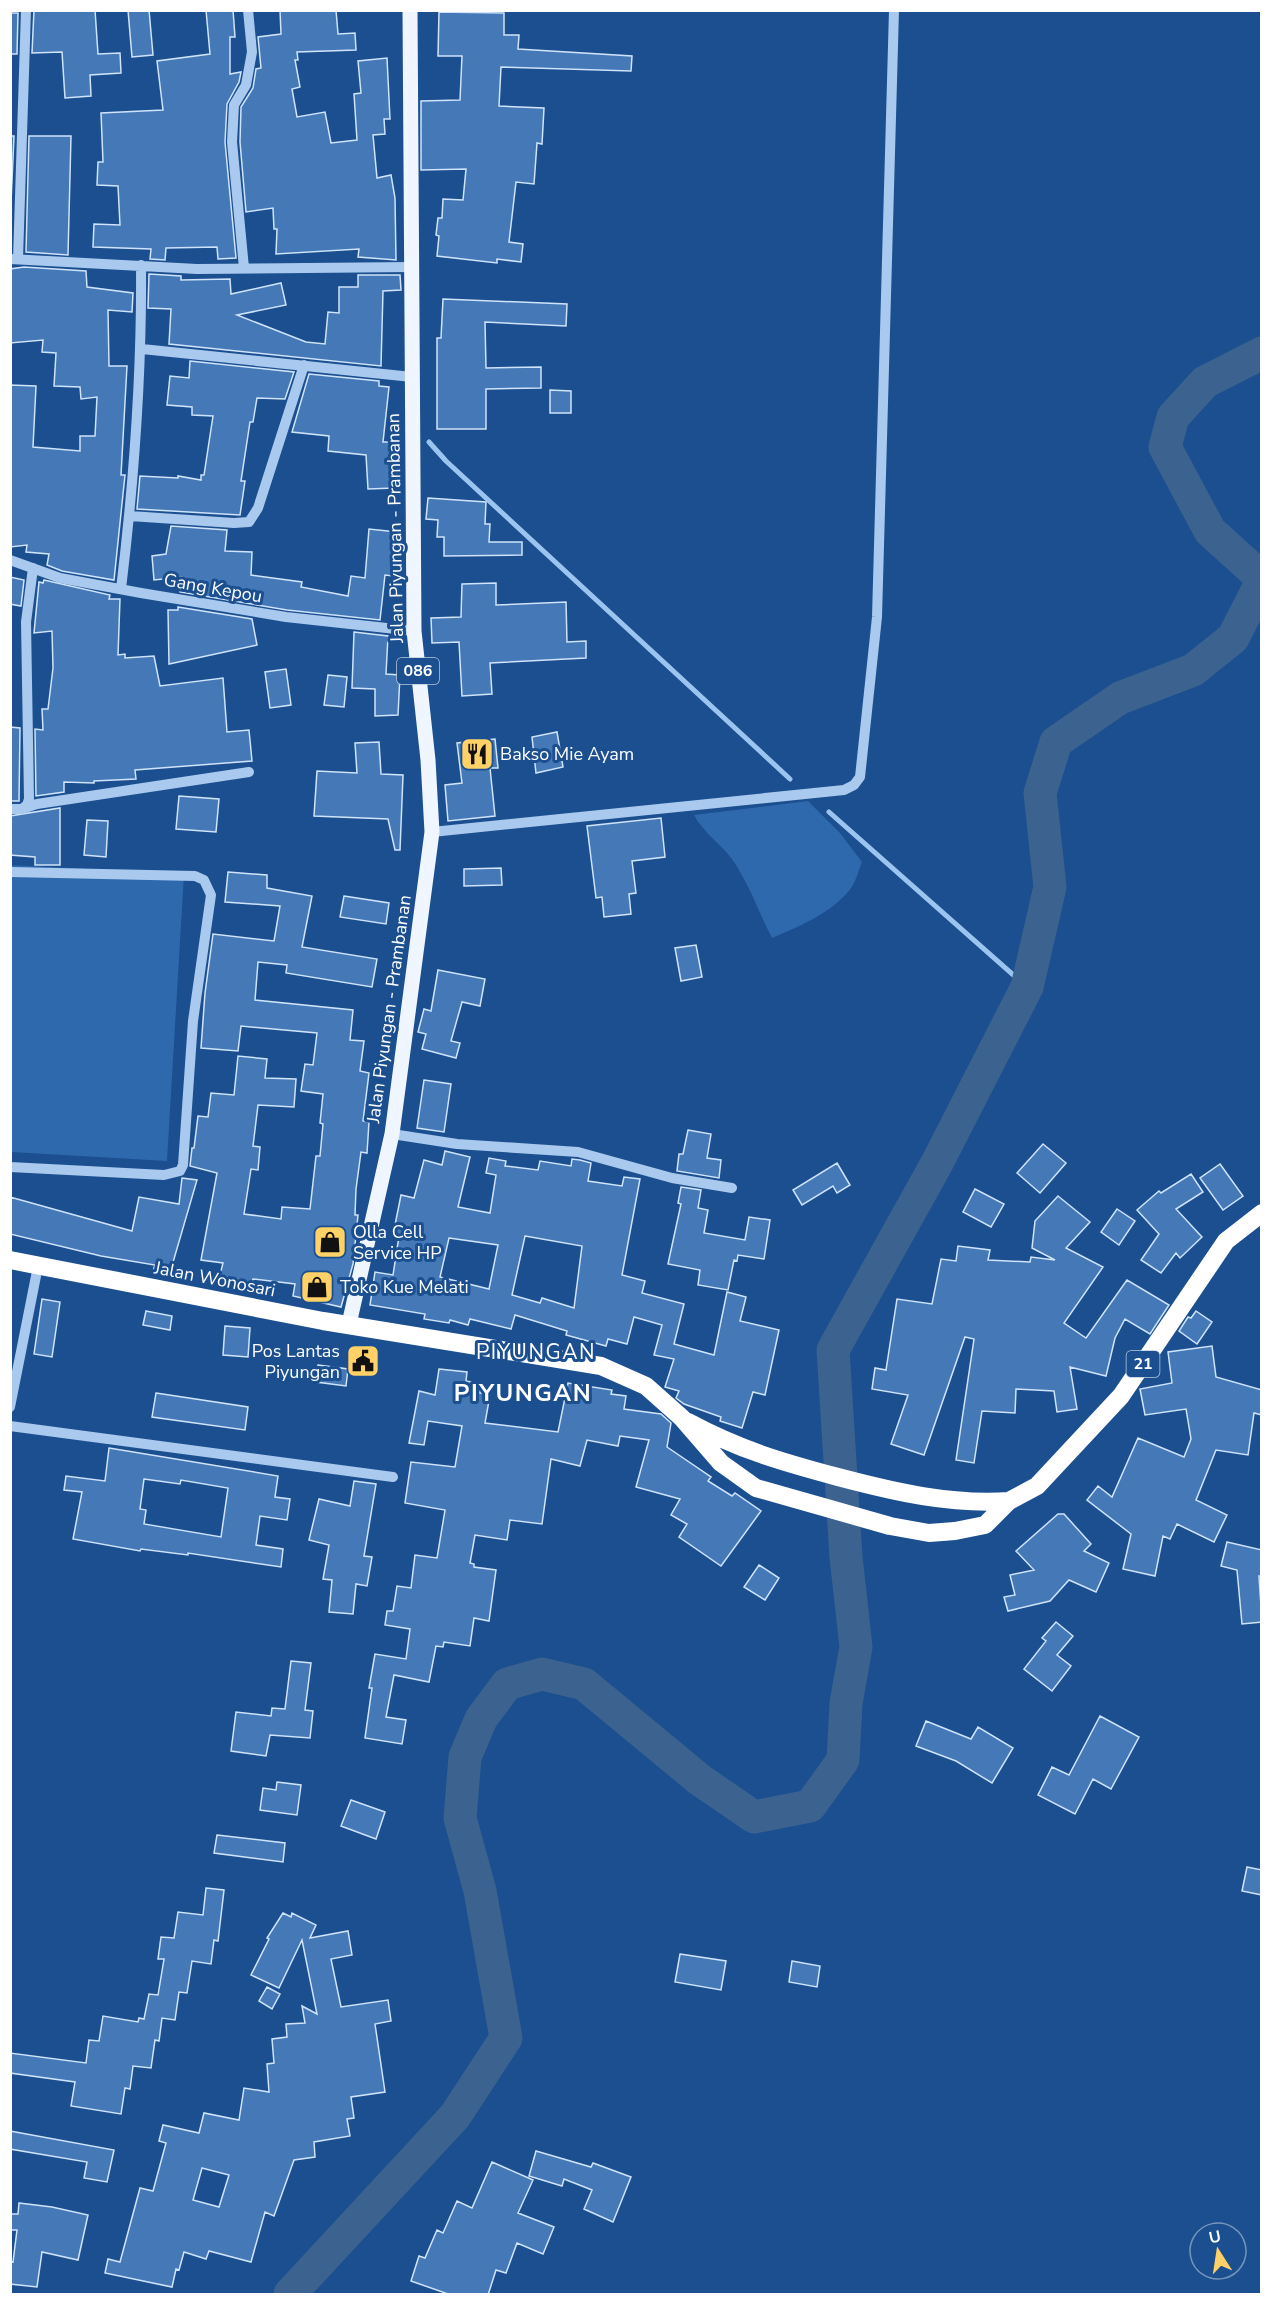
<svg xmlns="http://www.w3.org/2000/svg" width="1272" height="2305" viewBox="0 0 1272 2305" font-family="'Nunito Sans',sans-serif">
<rect width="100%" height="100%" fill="#1b4f8f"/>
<path fill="#2e69ad" d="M808 801 840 833 862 862C858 872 855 885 848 892 829 914 798 927 772 938 759 913 750 886 734 862 722 844 704 834 694 815Z
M10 865 184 874 167 1161 11 1152Z"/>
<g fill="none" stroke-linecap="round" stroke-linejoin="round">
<path stroke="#9cc4f0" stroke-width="5" d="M429 442 446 461 790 779
M829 812 1027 987"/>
<path stroke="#3c6290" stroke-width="33" d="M1262 353 1205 382 1173 417 1165 447 1210 531 1262 578
M290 2294 455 2116 506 2038 480 1891 460 1818 465 1757 481 1719 507 1684 542 1674 584 1684 700 1780 754 1817 810 1806 843 1760 846 1703 856 1647 846 1557 833 1350 937 1163 1027 987 1050 887 1040 793 1056 742 1120 698 1193 670 1233 638 1262 581"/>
</g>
<path fill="#4478b7" stroke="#cfe3fa" stroke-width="1.5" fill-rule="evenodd" d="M34 10H95L98 54 120 53 121 73 90 75 91 96 65 98 62 52 32 53Z
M128 10H149L153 55 132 57Z
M206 10H233L235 37H230V74L241 72 239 82 227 104 225 142 236 258 218 259 217 247 166 248 165 260 150 259 151 249 93 247 94 224 120 225 118 186 97 185 98 162H103L101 113 163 110 157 61 210 54Z
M280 10H336L338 34 355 33 356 50 297 52 298 60H295L300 87 292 89 297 117 325 112 331 143 357 140 354 94 361 93 358 61 387 58 390 119H384L385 134 373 135 377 178 391 175 395 198 396 260 358 257 359 249 276 254 277 229H274L273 208 246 212 240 142 241 107 253 88 256 69 261 68 258 37 281 34Z
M439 12 504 13V35H519L518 49 632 56 631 71 501 67 499 106 544 108 542 144 537 143 534 184 516 182 509 242 523 244 521 262 497 259V263L437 256 439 236 436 235 438 218H442L443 199 463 200 466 169 421 170V101L460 100 462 56H438Z
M10 13H18L17 54H10Z
M10 136H14L10 225Z
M29 136H71L68 255 26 252Z
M24 267 86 271 87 287 133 293 132 312 108 310 109 366H127L121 475H125L114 580 62 571 47 565 49 554 26 552 27 545 10 547V385L36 386 33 447 80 451V436H95L97 397 81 399 80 387 54 386 56 353 42 352 43 340 10 343V269Z
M149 274 181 276V280L230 279 231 294 281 283 286 305 237 315 306 342 325 344 328 312 339 313V287H358V275H400L401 290 383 291 381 366 169 344 171 309 148 308Z
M443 299 567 304 566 326 485 322 486 368 541 367V388L486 389V429H437V338H441Z
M190 361 294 372 285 399 257 398 253 422H250L241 481H245L240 515 137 509 140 476 178 478V476L201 480V475H204L213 416 192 415V407L167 405 170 376 189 378Z
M309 374 379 381V386L389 387 383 442H392L395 488 368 489 366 455 328 451 329 436 292 432Z
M550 390 571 391V413H550Z
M428 498 486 502 485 524H490L489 542H522V555L444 556V537H437L438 520 426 519Z
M171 526 227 530 225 551 252 552 251 575 302 582 301 587 348 596 351 576 365 578 369 529 397 532 393 576 385 575 380 620 287 610 180 592 182 577 154 580 152 556 166 554Z
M10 577 24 580 21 606 10 604Z
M44 580 110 595 109 599H120L118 655 125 654V658L154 656 160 686 223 678 227 732 249 730 252 761 135 770 136 779 94 781V783L64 782V792L36 796 35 729 43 730 42 709H48L53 668 52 631 34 633 39 582 43 583Z
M496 583V605L566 602 567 642 586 641V658L490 663 492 694 462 696 459 642 432 643 431 618 461 617 462 584Z
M178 607 252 619 257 645 169 664 168 610H178Z
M354 632 388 636 386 674 400 675 398 715 375 716V689L352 688Z
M286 669 291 705 270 708 265 672Z
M328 675 347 677 344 707 324 705Z
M10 727 20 728 19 801H10Z
M557 732 563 767 536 773 532 737Z
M495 739 498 768H490L495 816 448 821 445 785 462 783 457 743Z
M379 742 381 774 403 775 400 850H395L388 819 314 816 317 771 357 773 355 743Z
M179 796 219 799 216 832 176 829Z
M60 808V865H35V857L10 855V816Z
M661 818 665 857 632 861 636 893 629 894 631 914 604 917 602 897 596 898 587 826Z
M87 820 108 821 106 857 84 855Z
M501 868 502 885 464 886V869Z
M228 872 267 875V888L312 896 302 947 377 959 372 987 286 973 287 965 258 962 255 1000 353 1010 350 1040 364 1041 360 1071 369 1073 363 1121 369 1122 367 1153 361 1152 356 1189 355 1215H358L353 1264 341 1307 293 1296 295 1284 253 1279 252 1283 220 1275 223 1263 201 1260 217 1173 190 1166 192 1148H194L198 1116 208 1117 211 1093 234 1095 238 1056 267 1059 265 1078 296 1079 294 1107 258 1105 253 1146 260 1147 258 1170 251 1169 244 1214 281 1219 282 1207 310 1209 316 1156H320L323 1124 320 1123 323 1094 301 1091 305 1064 313 1065 317 1033 241 1026 238 1051 201 1048 205 993 213 934 274 941 280 906 225 902Z
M344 896 389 903 386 924 340 917Z
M696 945 702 977 681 981 675 948Z
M438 970 485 979 480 1006 462 1002 451 1041 460 1043 456 1058 422 1049 426 1034 418 1032 424 1009 431 1011Z
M424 1080 451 1084 444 1132 417 1128Z
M688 1130 711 1134 707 1158 721 1160 719 1178 677 1171 679 1154H683Z
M1043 1144 1066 1163 1040 1193 1017 1173Z
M445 1151 470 1157 458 1207 490 1213 496 1175 486 1173 489 1158 506 1161 505 1166 538 1170 540 1161 571 1166 572 1159 580 1160 591 1163 588 1181 622 1186 624 1177 640 1179 622 1275 645 1281 642 1293 684 1304 674 1344 714 1355 727 1292 746 1297 740 1321 779 1330 765 1395 753 1392 742 1428 720 1421 721 1417 684 1404 676 1398 679 1391 665 1387 674 1359 654 1355 662 1325 634 1317 627 1344 608 1339 606 1346 566 1335 567 1331 515 1315 511 1329 470 1319 468 1325 450 1320 449 1323 424 1319 425 1314 370 1305 375 1272 393 1275 399 1236 393 1235 401 1195 414 1198 424 1160 442 1165ZM525 1236 582 1246 574 1308 542 1298 540 1303 512 1295ZM449 1238 498 1245 489 1289 440 1277Z
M837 1163 850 1185 837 1193 833 1186 802 1205 793 1190Z
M1220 1164 1243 1196 1223 1210 1200 1178Z
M1191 1174 1203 1192 1176 1209 1202 1237 1180 1258 1176 1253 1161 1273 1141 1260 1159 1234 1137 1210 1159 1191 1161 1193Z
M182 1178 197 1180 169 1276 153 1271 155 1265 101 1256 10 1234V1197L132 1231 139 1197 179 1204Z
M681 1187 701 1190 698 1208 708 1210 704 1233 745 1240 749 1217 770 1220 764 1259 738 1255 737 1261 734 1260 728 1290 698 1285 700 1270 668 1264 681 1204 678 1203Z
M975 1189 1004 1204 991 1227 963 1212Z
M1058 1196 1090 1222 1066 1248 1103 1267 1064 1323 1086 1338 1127 1280 1169 1305 1150 1334 1125 1319 1115 1338 1106 1376 1070 1367 1077 1409 1057 1412 1054 1391 1016 1389 1015 1413 982 1411 974 1463 956 1460 974 1339 965 1337 924 1455 891 1444 908 1395 872 1389 875 1368 886 1370 897 1299 932 1304 941 1259 956 1261 958 1246 990 1250 988 1260 1030 1262 1031 1257 1055 1260 1032 1248 1035 1221Z
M1117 1209 1135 1221 1119 1245 1101 1232Z
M42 1299 60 1302 52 1357 34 1354Z
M146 1311 172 1316 170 1330 143 1325Z
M1196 1311 1212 1322 1197 1344 1179 1331 1188 1317 1191 1318Z
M225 1326 250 1328 248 1357 223 1355Z
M1212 1346 1216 1377 1262 1390V1415L1254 1413 1248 1455 1216 1450 1196 1500 1227 1515 1214 1542 1177 1524 1170 1539 1163 1536 1155 1576 1123 1569 1131 1534 1087 1500 1098 1486 1112 1497 1138 1438 1184 1457 1191 1439 1186 1409 1145 1415 1140 1389 1172 1383 1168 1352Z
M318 1365 348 1369 346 1386 316 1382Z
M439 1369 467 1372 466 1381 482 1384 480 1393 490 1395 485 1423 558 1432 568 1383 612 1390 611 1394 626 1396 624 1409 661 1414 671 1423 667 1447 711 1477 708 1481 732 1496 735 1493 761 1511 721 1566 679 1537 687 1524 671 1515 680 1499 636 1487 649 1440 620 1436 618 1446 587 1440 580 1466 551 1459 542 1524 510 1520 507 1540 475 1535 470 1563 474 1564V1567L496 1570 489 1621 474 1618 470 1646 444 1642 443 1647 436 1646 429 1682 394 1675 386 1717 406 1720 402 1744 365 1738 372 1688H369L375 1654 406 1659 410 1629 385 1625 387 1611H393L397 1586 411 1588 415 1555 437 1558 445 1510 405 1503 411 1462 455 1467 462 1426 428 1421 424 1445 409 1443 419 1391 435 1395Z
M156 1393 248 1407 245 1430 152 1417Z
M109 1448 278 1476 275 1497 290 1499 287 1520 260 1516 256 1545 283 1549 281 1567 188 1553V1555L141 1549 140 1551 73 1539 82 1492 64 1490 66 1476 105 1481ZM144 1479 180 1484 181 1480 228 1488 221 1537 144 1524 146 1510 140 1509Z
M354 1481 376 1484 364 1556 372 1557 367 1586 356 1584 353 1614 329 1612 332 1580 323 1579 329 1545 309 1540 319 1499 350 1506Z
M1058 1514H1064L1091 1544 1084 1551 1109 1563 1096 1592 1069 1580 1050 1601 1008 1611 1004 1597 1015 1595 1010 1575 1034 1570 1016 1551Z
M1227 1542 1262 1550V1576H1259L1262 1622 1242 1624 1237 1570 1221 1566Z
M759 1565 779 1578 765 1600 744 1587Z
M1056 1622 1073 1636 1057 1655 1071 1666 1052 1691 1024 1669 1046 1641 1042 1638Z
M291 1661 311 1663 305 1710 313 1711 310 1738 270 1735 266 1756 231 1751 236 1712 271 1716 272 1708 285 1709Z
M1100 1716 1139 1737 1111 1789 1093 1779 1075 1814 1038 1795 1052 1767 1069 1775Z
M926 1721 971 1739 978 1727 1013 1748 992 1783 956 1761 916 1746Z
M277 1782 301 1785 297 1815 260 1810 263 1788 276 1790Z
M351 1800 385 1812 376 1839 341 1826Z
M217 1835 285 1843 283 1862 214 1853Z
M1247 1867 1262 1870V1895L1242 1891Z
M206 1888 224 1890 218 1941 214 1940 211 1964 192 1961 187 1993 179 1992 175 2020 162 2018 159 2041 155 2040 151 2068 133 2066 130 2089 125 2088 121 2114 71 2106 75 2082 10 2073V2053L86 2063 89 2040 99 2041 103 2016 138 2022 139 2018 144 2019 149 1994 158 1995 164 1959H158L161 1937 174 1938 178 1912 203 1915Z
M283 1913 291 1917 292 1913 316 1925 310 1938 348 1931 352 1955 331 1959 341 2007 388 2000 391 2021 375 2024 385 2092 351 2097 354 2118 347 2119 350 2136 314 2142 315 2157 294 2160 274 2216 265 2212 251 2262 209 2251 206 2259 184 2252 179 2270 176 2269 172 2287 105 2273 108 2259 120 2262 140 2188 153 2191 166 2143 159 2141 163 2125 199 2133 204 2113 239 2120 244 2088 269 2092 267 2064 274 2063 272 2039 287 2037 286 2024 305 2023 302 2006 317 2014 302 1940 279 1988 251 1975 269 1939 267 1938ZM202 2168 229 2175 219 2207 193 2200Z
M680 1954 726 1961 721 1990 675 1982Z
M792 1961 820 1966 817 1987 789 1982Z
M267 1987 280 1994 272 2009 259 2001Z
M10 2131 114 2150 107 2182 84 2178 87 2162 10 2149Z
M536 2151 591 2167 593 2163 631 2177 613 2222 584 2209 592 2190 564 2179 562 2186 529 2176Z
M492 2162 533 2180 518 2213 554 2227 543 2254 517 2243 506 2273 496 2270 488 2295H451L411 2281 419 2256 425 2258 437 2230 443 2233 457 2201 472 2208Z
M19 2203 52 2207 88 2215 78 2260 42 2252 37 2287 10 2284V2261L13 2262 17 2230H10V2214H18Z"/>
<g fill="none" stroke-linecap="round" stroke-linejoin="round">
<path stroke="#a9c9ee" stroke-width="10" d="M10 259 197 269 412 267
M18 259 26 10
M244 268 232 142 234 105 246 85 252 52 248 10
M142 349 412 377
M130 516 234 523 249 522 258 508 304 365
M10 560 60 578 141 593 286 617 414 631
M121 589C134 481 142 374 141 265
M10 809H22L37 804 249 772
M22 809 27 805 29 799 26 622 33 568
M432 832 844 790 854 785 860 777 877 617 894 10
M10 872 195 876 204 880 211 895 193 1021 183 1165 180 1171 164 1175 10 1167
M392 1134 457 1144 578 1152 672 1178 732 1188
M10 1407 38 1266
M10 1426 393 1477"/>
<path stroke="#f0f6ff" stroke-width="15" d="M349 1324 392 1134 432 832 428 760 414 631 410 10"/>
<path stroke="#fff" stroke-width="18" d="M10 1260 323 1321 601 1366 646 1386 682 1418 721 1463 756 1488 890 1526 929 1533 955 1531 985 1525 1009 1501 1037 1486 1121 1396 1226 1241 1262 1213
M688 1422C740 1450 782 1462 838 1477 895 1492 950 1505 1009 1501"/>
</g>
<defs>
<symbol id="restaurant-square" viewBox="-11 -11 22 22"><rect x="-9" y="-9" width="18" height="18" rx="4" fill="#ffd166" stroke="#1b4f8f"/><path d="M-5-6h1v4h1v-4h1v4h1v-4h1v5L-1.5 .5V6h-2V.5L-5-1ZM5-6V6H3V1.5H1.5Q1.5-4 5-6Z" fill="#111"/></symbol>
<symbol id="shop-square" viewBox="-11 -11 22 22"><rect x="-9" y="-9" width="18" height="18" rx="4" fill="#ffd166" stroke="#1b4f8f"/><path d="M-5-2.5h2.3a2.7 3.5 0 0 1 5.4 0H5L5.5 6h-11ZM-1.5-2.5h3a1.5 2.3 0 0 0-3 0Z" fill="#111"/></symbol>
<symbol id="civic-square" viewBox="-11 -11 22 22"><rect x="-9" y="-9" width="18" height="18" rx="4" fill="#ffd166" stroke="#1b4f8f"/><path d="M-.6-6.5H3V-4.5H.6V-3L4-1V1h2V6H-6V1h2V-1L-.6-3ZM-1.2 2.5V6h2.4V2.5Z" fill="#111"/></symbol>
</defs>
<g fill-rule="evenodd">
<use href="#restaurant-square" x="458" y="735" width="38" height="38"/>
<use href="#shop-square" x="311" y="1223" width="38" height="38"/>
<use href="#shop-square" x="298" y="1268" width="38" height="38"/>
<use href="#civic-square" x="344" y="1342" width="38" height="38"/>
</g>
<g text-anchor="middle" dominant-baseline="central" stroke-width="6" stroke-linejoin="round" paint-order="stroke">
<g fill="#1b4f8f" stroke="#bbcadd" stroke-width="1.5">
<rect x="397" y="658" width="42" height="26" rx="4.5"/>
<rect x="1126.5" y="1351" width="33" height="26" rx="4.5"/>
</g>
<g font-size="16" font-weight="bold" fill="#fff">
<text x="418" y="671">086</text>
<text x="1143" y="1364">21</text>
</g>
<g font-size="18" fill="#fff" stroke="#1b4f8f">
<text transform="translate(395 528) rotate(-91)">Jalan Piyungan - Prambanan</text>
<text transform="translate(213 588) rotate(10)">Gang Kepou</text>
<text transform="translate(389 1009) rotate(-82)">Jalan Piyungan - Prambanan</text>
<text transform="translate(215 1279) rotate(11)">Jalan Wonosari</text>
</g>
<g font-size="18" fill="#fff" stroke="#1b4f8f" text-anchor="start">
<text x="500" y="754">Bakso Mie Ayam</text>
<text x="353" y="1232">Olla Cell<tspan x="353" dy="21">Service HP</tspan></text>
<text x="340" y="1287">Toko Kue Melati</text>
<text x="340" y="1351" text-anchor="end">Pos Lantas<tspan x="340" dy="21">Piyungan</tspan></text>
</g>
<g font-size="21" letter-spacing="1.5" fill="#fff" stroke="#1b4f8f">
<text x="536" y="1352">PIYUNGAN</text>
</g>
<g font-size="24" font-weight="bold" letter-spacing="1.5" fill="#fff" stroke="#1b4f8f">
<text x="523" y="1393">PIYUNGAN</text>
</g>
</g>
<rect width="1272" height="2305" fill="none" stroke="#ffffff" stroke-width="24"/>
<g transform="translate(1218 2251) rotate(348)"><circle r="28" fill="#1b4f8f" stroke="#7695bc" stroke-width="1.5"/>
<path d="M0-4.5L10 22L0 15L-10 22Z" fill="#ffd166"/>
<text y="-9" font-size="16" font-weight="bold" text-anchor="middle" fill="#ffffff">U</text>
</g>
</svg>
